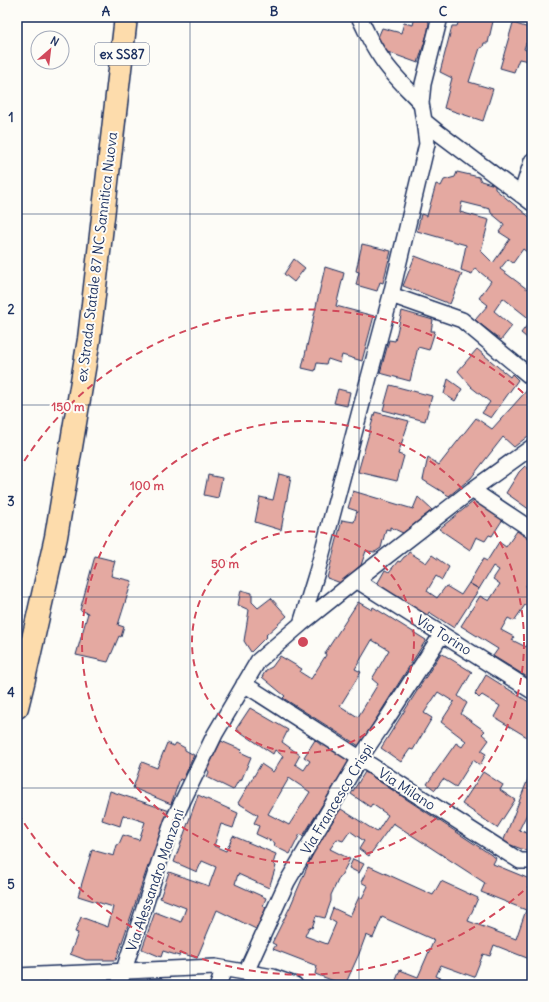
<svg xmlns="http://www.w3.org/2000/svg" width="549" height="1002" viewBox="0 0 549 1002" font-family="Delius,sans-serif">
<rect width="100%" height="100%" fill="#fdfcf7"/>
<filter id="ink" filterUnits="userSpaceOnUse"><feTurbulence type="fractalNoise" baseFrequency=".025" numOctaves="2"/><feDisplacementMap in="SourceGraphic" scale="8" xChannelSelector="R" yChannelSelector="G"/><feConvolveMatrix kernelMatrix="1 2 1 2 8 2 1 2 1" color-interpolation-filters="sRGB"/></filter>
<g filter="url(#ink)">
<path fill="#e4a9a1" stroke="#1b2f5e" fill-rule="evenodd" d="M415 17H429L428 21 429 22 428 31 418 63 382 50 376 42 382 28 401 33 404 23 413 25Z
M460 17H494L488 43H484L483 47 480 48 469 82 493 89 483 121 444 108 452 78 440 72 452 26H457Z
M513 23 532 29V45L526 43 524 49 532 53V56L529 61 519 59 514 72 500 68Z
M457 172 479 177 481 181 495 185V189L532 219V256L523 249 513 263 508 259 500 269 527 289 532 283V342L521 333 531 320 503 298 494 311 512 326 501 340 475 320 488 305 479 298 491 281 475 268 472 274 461 270 466 245 417 231 421 214 427 216 436 184 441 186 444 180 455 177ZM462 202 490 209 491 213 503 223 504 225 499 232 510 239 493 263 481 251 489 220 460 212Z
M362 244 391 251 383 283 380 282 377 291 356 285 359 272 356 271Z
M415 256 462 274 450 304 403 286Z
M294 259 305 268 294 282 284 274Z
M325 267 344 273 336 306 374 316 362 361 342 355 340 363 328 359 326 364 317 363 315 371 302 368Z
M402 311 433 320 431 331H435L429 350 418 347 410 381 380 373 389 340 395 341Z
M477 349 510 377 512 374 518 380 491 418 482 413 490 402 471 387H472L458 371Z
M448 379 462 389 455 401 444 394Z
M390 385 432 396 425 421 383 410Z
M529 388 532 390V433L514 447 503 437 471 478 449 496 423 480 428 457 439 465 476 418 492 429Z
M338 389 350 392 347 406 334 403Z
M375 412 409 421 398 454 404 456 397 481 358 472Z
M525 466 532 471V507L530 510 506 493 519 472Z
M279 474 291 477 281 530 255 522 260 497 273 500Z
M208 475 222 478 218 498 204 495Z
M353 491 413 509 418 497 432 510 403 533 390 527V530L386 529 381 548 375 552 366 551 361 565 341 583 327 578 342 520 354 522 357 511 348 508Z
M474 501 503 519 492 536 489 535 485 541 476 537 470 550 439 529Z
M517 531 532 541V577L525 587 532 591V609L525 605 514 621 508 618 501 630 514 637 512 640 526 647 532 637V680L493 656 498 649 461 626 480 596 489 601 500 584 493 579 499 570 493 566 479 589 469 583 483 559 487 561 499 542 506 547Z
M409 552 426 563 432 555 449 567 442 580 436 576 427 591 437 598 446 586 461 595 469 583 479 589 454 628 429 612 427 616 376 586 385 570 389 572 398 561 400 562 404 557 406 556Z
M95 556 115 561 111 576 132 581 118 625 124 627 121 637 119 636 108 662 76 655 88 613 80 610Z
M241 590 252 593V602L258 608 271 598 287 616 266 635 267 636 251 652 244 641 249 610 238 605Z
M358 602 372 610 373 607 426 640 359 746 283 698 285 696 262 677 266 670 272 667 280 656 302 669 300 672 311 679 326 655 325 653ZM372 640 389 650 372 679 378 684 358 717 340 706 361 672 355 669Z
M441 653 472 672 458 696 467 703 461 714 485 731 482 734 489 740 481 751 486 754 480 765 473 760 456 787 443 779 435 790 427 784 456 743 462 747 466 741 441 722 454 702 438 692 424 713 432 718 413 750 410 749 401 762 381 748Z
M486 675 532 704V740L494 717 500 706 482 695 479 698 475 694Z
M250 708 288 730 282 742 300 755 295 764 304 770 310 761 304 757 315 740 322 746 326 745 350 760 303 836 300 834 290 854 274 846 275 843 256 834 259 826 254 823 258 815 238 803 261 764 273 772 283 756 275 750 273 754 236 729ZM289 778 310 792 289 825 268 814Z
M221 741 242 750 240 752 251 757 241 781 239 780 233 790 207 777 209 772 207 769Z
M167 743 174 746 176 743 185 748V750L194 755 183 780 180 779 171 804 133 788 142 762 157 768Z
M532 769V809L530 808 519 830 532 835V853L503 842Z
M365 772 496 858 493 864 532 880V936L530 940 532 941V960L494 945 490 956 483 954 474 977 441 965 436 976 443 979 441 985H394L400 970 418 977 434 940 382 917 373 938 366 935 359 954 345 985 315 974 317 966 273 949 276 945 272 943 290 907 317 844 341 809 377 832 388 815 372 804 370 807 351 794ZM393 823 485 883 481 892 526 910 516 939 468 921 478 898 441 881 433 895 369 866 361 882 368 886 362 898 359 897 350 916 333 908 329 919 336 923 327 944 305 936 309 927 312 928 316 916 325 918 331 901V895L339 878 342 874 350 859 330 849 337 839 343 841 350 831 364 841 359 849 369 856Z
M483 772 503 785 500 790 515 800 497 828 462 804Z
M110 791 170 811 149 867 148 866 116 960H86L70 954 78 933 75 932 81 917 108 927 113 907 78 896 92 850 114 856 117 845 119 844 123 835 139 840 145 822 123 815 120 826 102 820Z
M198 795 238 813 233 828 221 824 214 846 226 851 233 836 276 854 273 864 276 866 269 888 238 874 235 884 266 898 263 906 266 908 256 929 217 910 197 958 180 953 179 956 163 951 161 957 142 949 155 912 181 922 186 908 160 898 169 872 209 886 216 867 202 861 197 872 174 862Z
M353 859 364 864 359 873 349 868Z"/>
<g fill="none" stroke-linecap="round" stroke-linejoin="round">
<defs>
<path id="minor" d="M359 17C366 30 371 44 380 56 391 74 407 88 421 103
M440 17 423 84 421 103 424 121 440 134 532 203
M521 195 532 161
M391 295 462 320 532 378
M472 490 532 530
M356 580 532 691
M301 624 317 572 391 295 427 144 424 121
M244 684 520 861H532
M246 972 287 882 360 758 388 717 442 634
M17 976 215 967 273 977 295 985
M119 985 172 823 215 734 258 661 301 624 356 580 472 490 532 447
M218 985 224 969"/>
<path id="highway" d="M17 707 23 683 56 537 89 339 126 17"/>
</defs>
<use href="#minor" stroke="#1b2f5e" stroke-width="18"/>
<use href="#highway" stroke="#1b2f5e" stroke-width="25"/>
<use href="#minor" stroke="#fdfcf7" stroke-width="15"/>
<use href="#highway" stroke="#fddcac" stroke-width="22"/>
</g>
</g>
<path fill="none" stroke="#1b2f5e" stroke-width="1" stroke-opacity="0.55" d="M190 17V985M359 17V985M17 214H532M17 405H532M17 597H532M17 788H532"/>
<g fill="none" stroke="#d1495b" stroke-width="2" stroke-dasharray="7 5">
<circle cx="303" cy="642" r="111"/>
<circle cx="303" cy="642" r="221"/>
<path d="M532 883A332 332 0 0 1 18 813M18 471A332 332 0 0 1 532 401"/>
</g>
<g text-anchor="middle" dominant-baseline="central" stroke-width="4" stroke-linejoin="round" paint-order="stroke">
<rect fill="#fdfcf7" stroke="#5f6c8c" stroke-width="1" x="95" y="43" width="54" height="22" rx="3"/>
<g font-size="13" font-weight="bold" fill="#1b2f5e">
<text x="122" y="54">ex SS87</text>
</g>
<g font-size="14" fill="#1b2f5e" stroke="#fdfcf7">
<text transform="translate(97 257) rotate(-83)">ex Strada Statale 87 NC Sannitica Nuova</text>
<text transform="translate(444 635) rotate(32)">Via Torino</text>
<text transform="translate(407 789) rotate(33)">Via Milano</text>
<text transform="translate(337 799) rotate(-59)">Via Francesco Crispi</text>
<text transform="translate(155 880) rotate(-71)">Via Alessandro Manzoni</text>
</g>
</g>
<circle cx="303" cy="642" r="6" fill="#d1495b" stroke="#fdfcf7" stroke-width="2"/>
<g font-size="12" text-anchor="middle" font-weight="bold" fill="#d1495b" stroke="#fdfcf7" stroke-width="4" stroke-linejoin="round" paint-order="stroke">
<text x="68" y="411">150 m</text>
<text x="147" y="490">100 m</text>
<text x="225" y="568">50 m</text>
</g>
<rect width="549" height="1002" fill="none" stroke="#fdfcf7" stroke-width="44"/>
<g transform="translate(50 50) rotate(28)"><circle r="19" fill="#fdfcf7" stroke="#a3aaba"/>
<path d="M0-3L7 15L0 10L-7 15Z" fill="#d1495b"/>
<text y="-6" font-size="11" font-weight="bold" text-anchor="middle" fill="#1b2f5e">N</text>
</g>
<rect x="22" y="22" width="505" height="958" fill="none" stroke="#1b2f5e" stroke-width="1.5"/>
<g font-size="13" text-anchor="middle" font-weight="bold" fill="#1b2f5e">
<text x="106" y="16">A</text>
<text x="274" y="16">B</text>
<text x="443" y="16">C</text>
<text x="11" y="122">1</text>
<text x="11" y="314">2</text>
<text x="11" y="506">3</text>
<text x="11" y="697">4</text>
<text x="11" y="889">5</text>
</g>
</svg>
